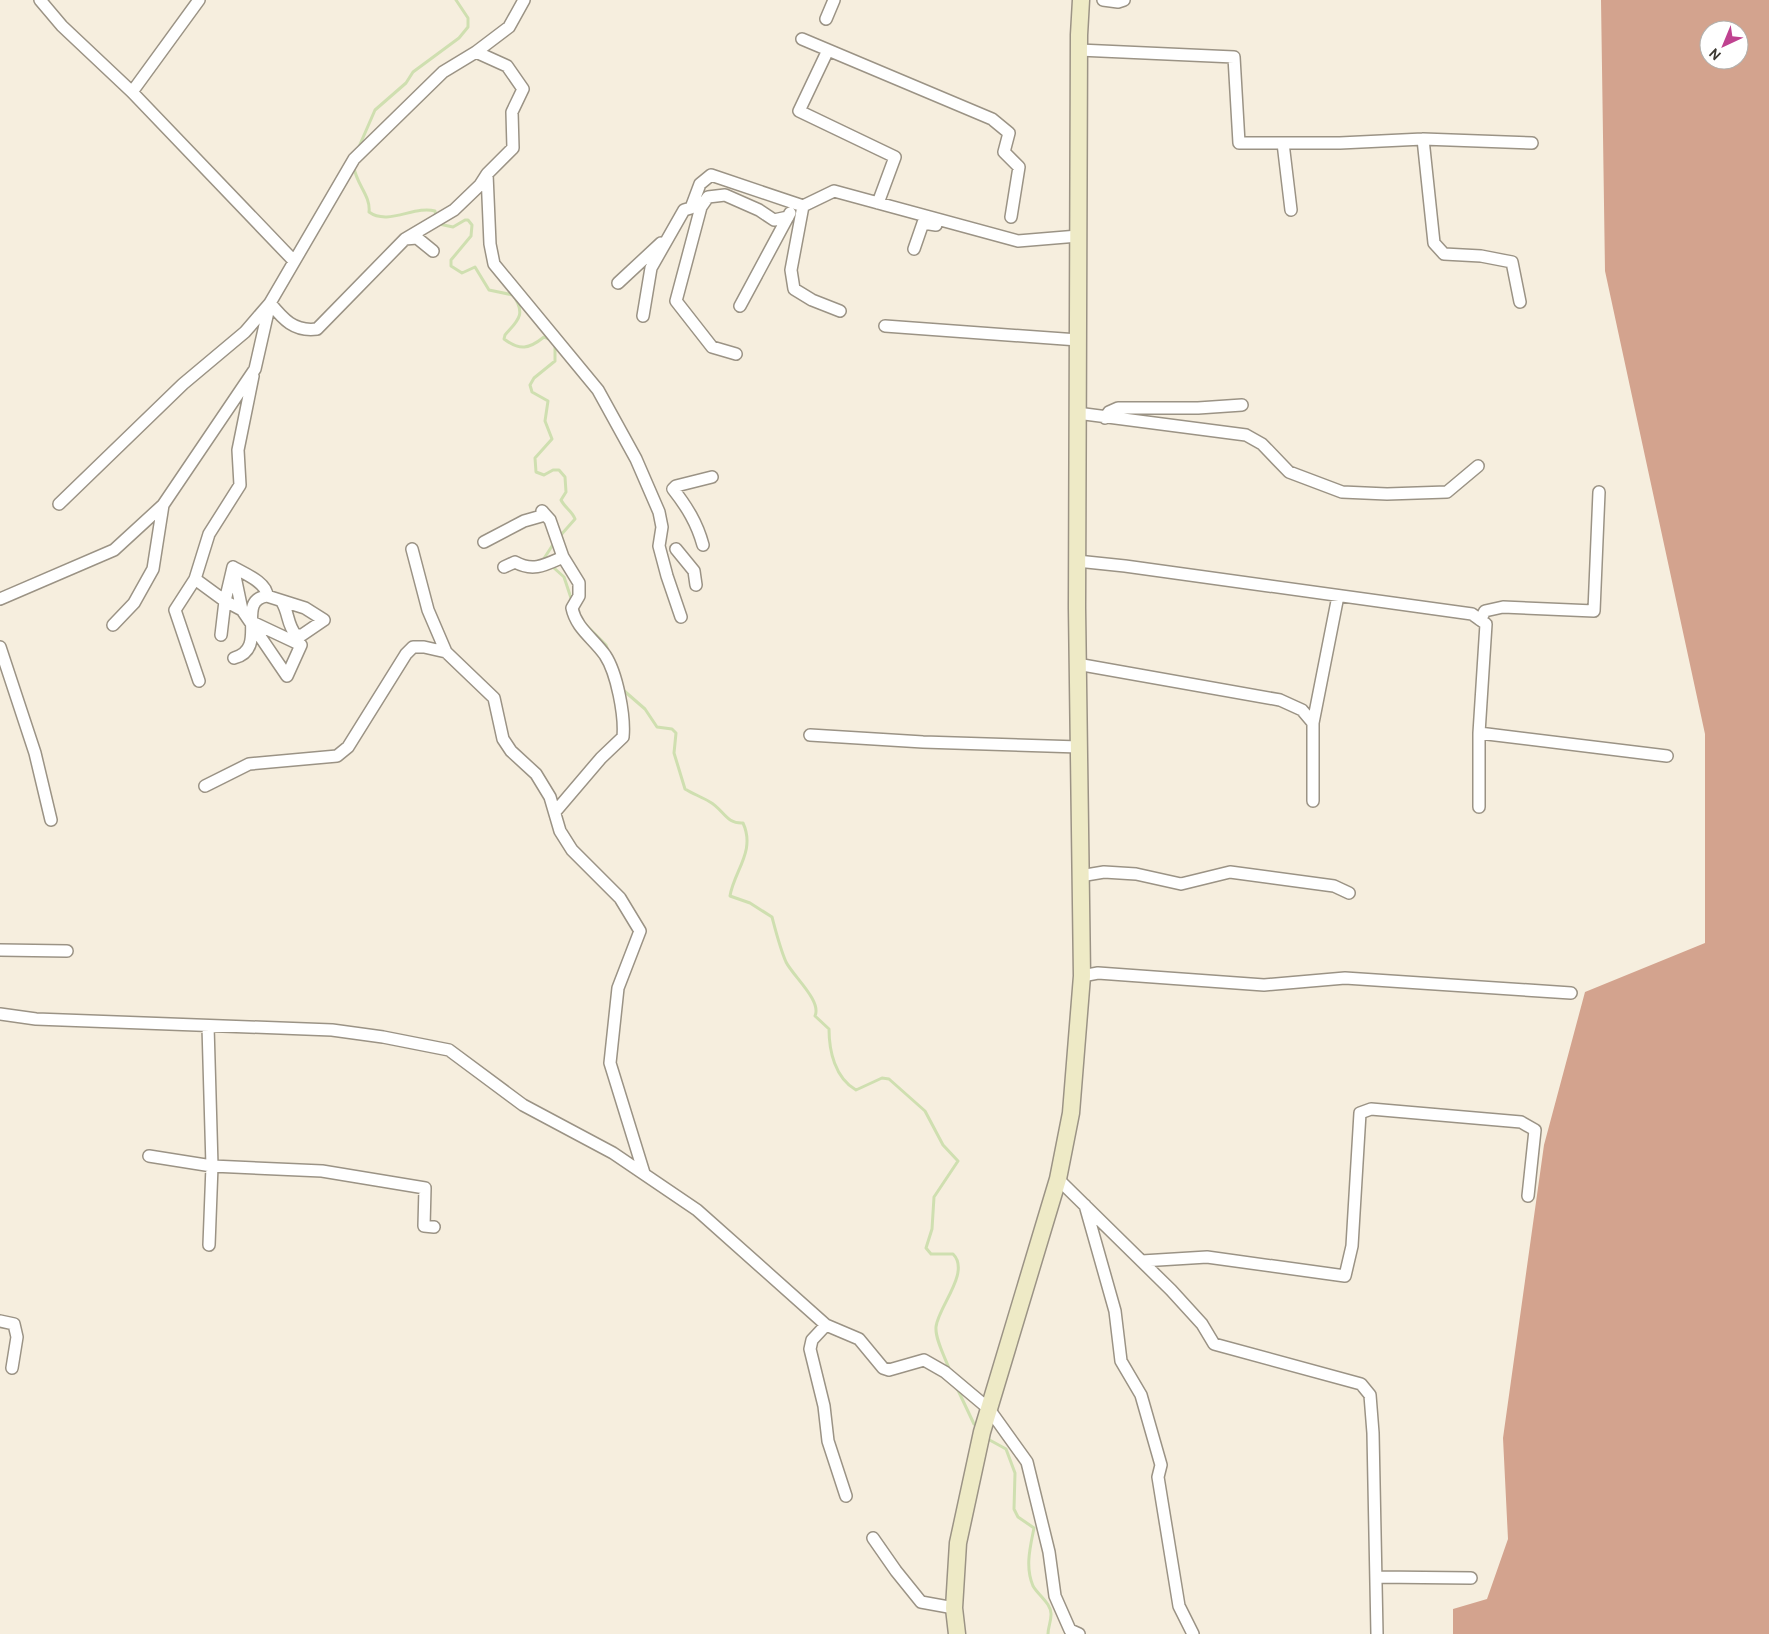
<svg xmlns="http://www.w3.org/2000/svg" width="1769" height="1634" viewBox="0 0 1769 1634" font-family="Overpass,sans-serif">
<rect width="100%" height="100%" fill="#f6eede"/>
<path fill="#d3a38e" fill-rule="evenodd" d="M1601 0H1769V1634H1453V1609L1487 1599 1508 1539 1503 1438 1544 1145 1585 992 1705 943V734L1605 271ZM1709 30H1739V60H1709Z"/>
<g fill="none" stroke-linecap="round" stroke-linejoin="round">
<path stroke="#cfdfb0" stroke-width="3" d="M358 149 375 110 406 83 413 72 459 38 468 27V18L456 0
M354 167C356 184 371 196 369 212 388 226 415 205 435 211L436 218
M439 224 453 227 465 220H468L472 225 471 236 451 260V266L462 273 475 267 489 290 513 295C527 315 517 321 505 335L504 339C520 351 529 349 544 337L552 340
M555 344V361L534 378 530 385 532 392 548 401 545 421 552 439 535 458 536 472 544 475 553 470H559L565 477 566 492 561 500C565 508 572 511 575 519L560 536
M543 560 554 543
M554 568 564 577 572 601
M585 624 606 645 608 651
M622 689 645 709 657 727 672 729 676 733 674 753 685 789C693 794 702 797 710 802 724 810 726 824 743 823 756 851 734 871 730 896L750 903 772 917C776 932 780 948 786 962 793 976 822 1001 815 1016L829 1029C829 1051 835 1078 856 1090L882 1078 889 1079 925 1111 943 1145 958 1161 934 1197 932 1229 926 1248 931 1254H953C971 1272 938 1307 936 1327 935 1340 946 1359 950 1371
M956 1386 974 1424
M986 1438 1006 1449 1015 1473 1014 1509 1018 1517 1034 1528C1030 1548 1025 1567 1033 1586 1038 1595 1052 1604 1051 1615 1051 1622 1048 1627 1048 1634"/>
<defs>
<path id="minor" d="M40 0 62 26 132 92 293 260
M1103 0 1118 2 1124 0
M826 19 834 0
M802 39 992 119 1009 133 1004 152 1019 167 1011 217
M828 50 799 111 895 157 878 203
M1079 50 1234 57 1239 143H1340L1423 139 1532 143
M476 52 507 66 523 89 512 112 513 148 487 174 490 244 494 264 598 390 636 459 659 512 662 527 659 546 667 576 681 617
M132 92 199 0
M1423 139 1434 243 1444 254 1481 256 1512 262 1520 302
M1283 143 1291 210
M803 206 791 270 794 289 812 300 840 311
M405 239 417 238 433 251
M914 249 923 223 936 225
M618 283 661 243
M740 306 790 213
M643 316 651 268 684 210 691 208 700 184 711 175 803 206 834 191 1018 241 1078 236
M885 326 1078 340
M736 354 712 347 676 301 701 207 708 197 725 195 759 210 774 220 788 217
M1077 413 1246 435 1262 444 1289 472 1342 492 1387 494 1447 492 1478 466
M1105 418 1109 412 1118 408H1198L1242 405
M59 504 183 384 245 332 270 303 354 159 443 72 476 52 509 27 524 0
M542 511 550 520 563 557 579 583V596L572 608C576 628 593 638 605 655 617 673 625 716 623 737L601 758 555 812
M484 542 524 521 545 515
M703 545C697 523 687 507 673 489L676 486 712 477
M412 549 428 610 446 652 494 698 503 739 511 751 536 774 550 797 560 831 572 850 620 898 640 931 618 988 610 1063 644 1173
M676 549 694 571 696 585
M1077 561 1125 566 1472 614 1486 624 1479 733 1667 756
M233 567C243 573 267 582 267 596L305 608 324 620 302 635H296C287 625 289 613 282 602
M233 567 242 610 225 601Z
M504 567 515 562C533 572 545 565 563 557
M195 579 225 601 221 635
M0 599 114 550 163 505 255 369 270 303C283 319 294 332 317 329L405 239 454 210 480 185 487 174
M242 610 287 676 301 645 250 621
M1480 620 1485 611 1503 607 1594 611 1599 492
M113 625 134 603 153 569 163 505
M0 647 35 753 51 820
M234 658C270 649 234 600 267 596
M1077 664 1280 700 1302 710 1313 723
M199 681 175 610 195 579 209 534 240 485 238 450 253 376
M1479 733V807
M810 735 923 742 1079 747
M205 786 249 764 337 756 348 747 406 654 413 647H424L446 652
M1313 801V723L1338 596
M1080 876 1104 872 1136 874 1181 884 1230 872 1334 886 1349 893
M0 950 67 951
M1082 976 1098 973 1264 985 1345 978 1571 993
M0 1014 36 1019 332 1030 383 1037 449 1050 523 1105 613 1153 697 1210 826 1325 859 1339 883 1368 889 1370 924 1360 945 1372 989 1409 1027 1462 1049 1552 1055 1596 1070 1630 1079 1634
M208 1026 212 1166 209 1245
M149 1156 212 1166 322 1171 425 1188 424 1226 434 1227
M1058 1179 1171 1290 1202 1324 1214 1344 1361 1384 1370 1395 1373 1433 1377 1634
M1085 1205 1115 1311 1121 1361 1141 1395 1161 1465 1158 1477 1179 1606 1193 1634
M1142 1261 1207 1257 1345 1276 1352 1246 1360 1113 1371 1109 1521 1122 1535 1130 1528 1196
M0 1321 14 1324 17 1337 12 1368
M826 1325 812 1340 810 1349 824 1406 828 1441 846 1496
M873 1538 896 1571 921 1602 954 1608
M1376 1577 1471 1578"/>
<path id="secondary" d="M957 1634 954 1608 958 1543 982 1432 1058 1179 1071 1113 1082 976 1077 608 1079 35 1081 0"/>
</defs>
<use href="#minor" stroke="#9b9385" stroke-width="14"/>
<use href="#secondary" stroke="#9b9385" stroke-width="19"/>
<use href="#minor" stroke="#fff" stroke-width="11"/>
<use href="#secondary" stroke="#eeeac6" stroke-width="16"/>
</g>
<g transform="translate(1724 45) rotate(224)"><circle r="24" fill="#ffffff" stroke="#b1b0ad"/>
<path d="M0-4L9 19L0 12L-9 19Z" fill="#bf4290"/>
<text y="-8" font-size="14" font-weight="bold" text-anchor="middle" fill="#3c3932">N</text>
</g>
</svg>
